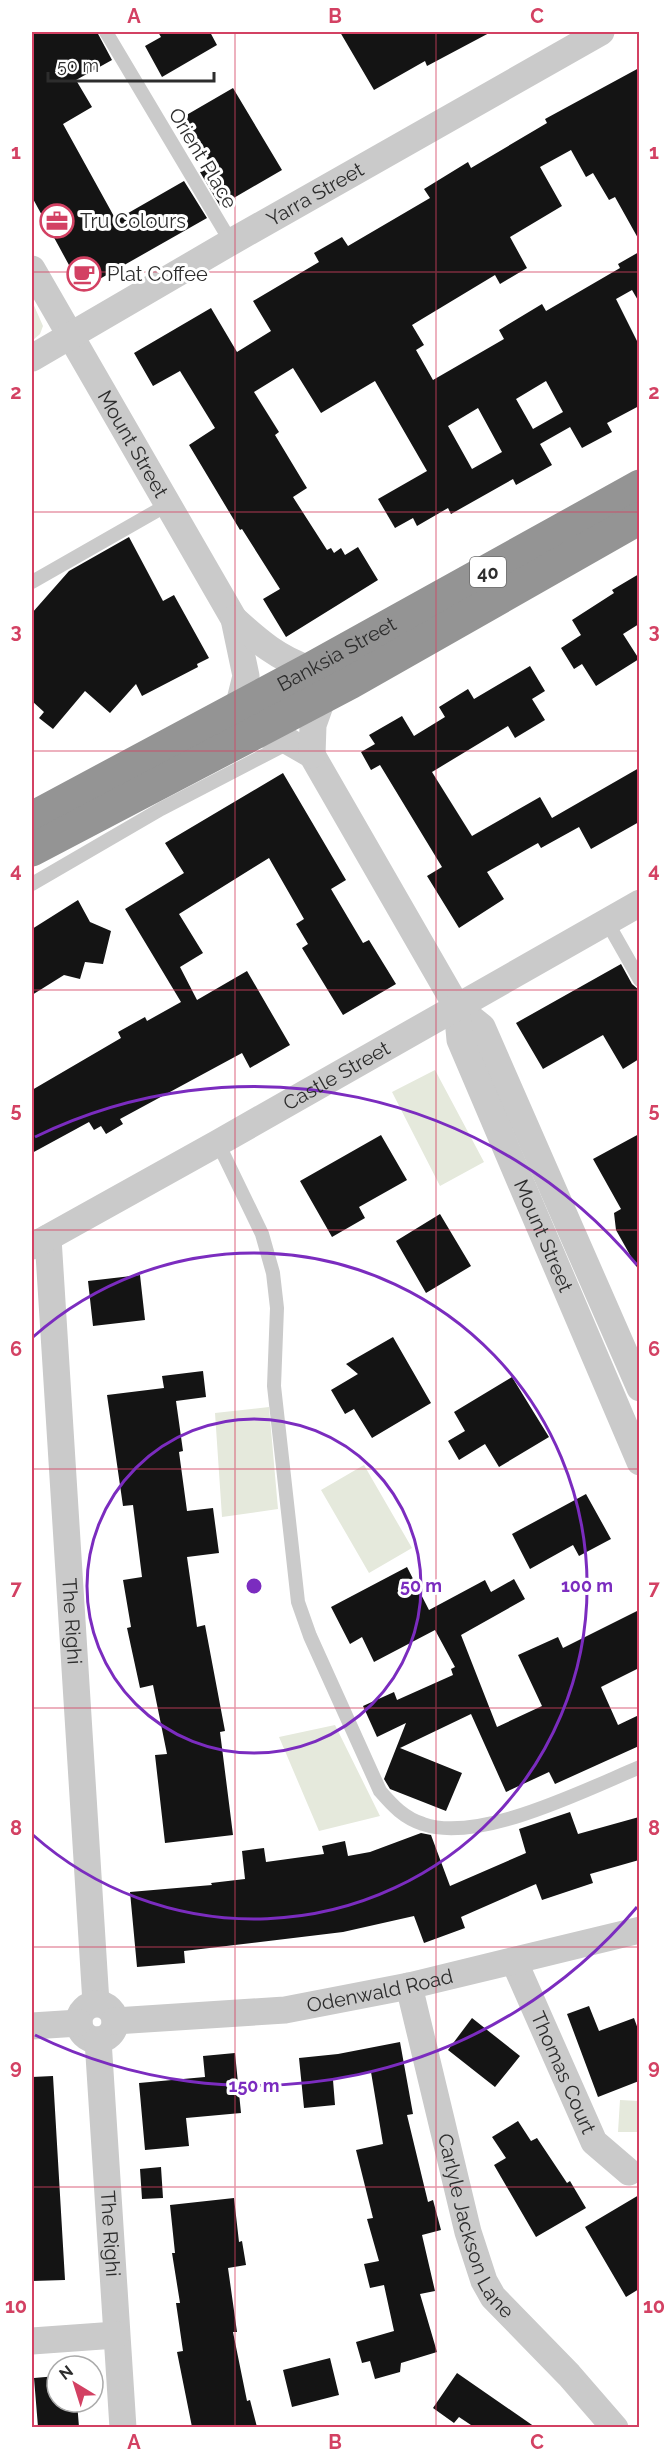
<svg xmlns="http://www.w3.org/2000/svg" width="671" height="2459" viewBox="0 0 671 2459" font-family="Raleway,sans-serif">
<rect width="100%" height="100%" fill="#fff"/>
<path fill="#e5e9dc" d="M32 301 43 326 40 334 33 340H32Z
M435 1070 484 1162 440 1186 392 1092Z
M269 1407 278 1509 222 1517 215 1413Z
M364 1465 412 1548 369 1573 321 1490Z
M335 1725 380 1816 319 1831 279 1737Z
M620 2100 639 2101V2132H618Z"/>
<path fill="#141414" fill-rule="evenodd" d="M32 32H97L112 60 76 80 92 107 63 124 116 220 184 181 207 218 82 289 32 197Z
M158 32H210L217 45 162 77 145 46 161 37Z
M340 32H491L427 66 425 61 374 90Z
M639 68V240L615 197 609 200 593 173 586 177 571 150 540 167 562 206 510 237 527 268 500 284 495 275 412 325 424 345 416 350 433 380 504 339 499 330 542 304 546 311 620 268 618 264 639 252V302L632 290 616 299 639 345V406L607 423 612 432 582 448 570 427 540 444 552 465 516 485 513 479 451 514 448 508 417 526 413 518 395 528 378 499 427 471 375 381 321 413 293 368 254 392 279 432 275 435 307 488 293 497 327 550 331 548 334 553 341 548 345 555 358 547 378 580 286 637 263 599 280 589 242 529 240 530 189 445 215 428 180 371 153 386 134 353 211 308 237 352 271 331 253 301 319 262 314 253 342 237 348 246 430 198 424 189 468 162 471 168 547 123 545 119ZM546 381 563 412 533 429 516 399ZM478 408 502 452 472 469 448 426Z
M233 88 282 170 220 206 200 172 211 166 183 117Z
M129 537 163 601 174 595 209 658 197 664 198 667 142 696 136 684 110 713 85 691 53 729 39 718 44 712 32 701V613L69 571Z
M639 574V624L623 634 639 659 596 686 582 664 574 669 561 648 581 635 572 620 614 593 612 590Z
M530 666 545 691 532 699 545 720 515 738 508 726 432 772 472 836 540 797 552 818 639 768V822L591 849 579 827 541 848 538 843 487 872 504 899 459 928 427 876 442 867 380 765 371 770 361 752 375 744 369 735 402 716 414 736 445 717 439 707 468 689 474 699Z
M283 773 346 880 331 889 363 943 369 940 396 984 343 1015 302 948 308 944 296 924 304 919 269 858 179 914 203 953 180 967 197 1000 247 971 290 1045 250 1068 242 1053 120 1119 123 1124 106 1134 101 1126 94 1130 89 1122 32 1153V1090L121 1038 118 1032 145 1017 147 1021 181 1002 125 909 184 873 165 843Z
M78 900 90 922 111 931 103 964 85 962 80 979 64 975 32 995V929Z
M621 964 632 984 639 990V1059L623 1069 603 1035 543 1069 516 1023Z
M639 1134V1271L616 1230 614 1213 621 1209 593 1159Z
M381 1135 407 1180 359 1207 365 1218 332 1237 300 1181Z
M440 1214 471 1266 426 1293 396 1241Z
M140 1275 145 1320 93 1326 88 1281Z
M393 1337 431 1403 372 1438 354 1409 345 1414 331 1390 358 1374 346 1364Z
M203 1371 206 1397 176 1401 183 1451 179 1452 187 1511 213 1508 219 1553 187 1557 197 1627 205 1625 225 1731 220 1732 233 1835 165 1843 155 1755 167 1754 153 1685 140 1688 127 1628 131 1627 123 1580 142 1577 133 1505 123 1506 107 1395 164 1388 162 1376Z
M512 1377 549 1437 499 1467 485 1444 459 1460 448 1441 465 1431 454 1412Z
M586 1494 611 1539 579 1556 573 1545 530 1569 512 1534Z
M407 1567 429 1610 485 1580 491 1592 514 1579 525 1599 461 1635 497 1727 542 1706 518 1655 558 1637 563 1648 639 1610V1668L601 1687 618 1725 639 1715V1746L555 1784 549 1772 506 1792 471 1714 400 1748 462 1773 446 1811 390 1789 384 1779 406 1723 377 1737 363 1706 394 1692 397 1700 453 1675 451 1669 455 1667 435 1630 374 1662 362 1637 350 1644 331 1607Z
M570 1812 578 1834 639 1817V1860L590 1874 593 1883 542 1900 536 1884 461 1917 465 1928 424 1943 414 1916 343 1932 184 1951 185 1963 137 1967 130 1892 212 1885 211 1883 245 1879 242 1851 264 1848 266 1862 324 1854 322 1846 345 1841 348 1856 370 1852 421 1833 431 1835 450 1886 526 1853 519 1829Z
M589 2006 599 2031 634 2018 639 2032V2081L598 2097 567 2014Z
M472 2018 520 2056 495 2087 448 2050Z
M400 2042 413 2114 407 2115 428 2202 433 2200 441 2230 422 2235 435 2291 420 2294 437 2352 401 2363 400 2372 375 2379 370 2361 362 2363 356 2342 394 2331 384 2285 370 2288 364 2264 379 2261 367 2219 373 2218 356 2150 383 2144 371 2072 333 2080 335 2105 304 2108 299 2058 338 2054Z
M235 2053 241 2113 186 2118 189 2146 145 2150 139 2083 205 2077 203 2056Z
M53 2076 65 2280 32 2281V2077Z
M518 2121 531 2141 537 2138 567 2183 570 2181 586 2208 536 2237 494 2165 506 2158 492 2137Z
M161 2167 163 2198 142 2199 140 2169Z
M639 2195V2289L626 2297 585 2227Z
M234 2198 239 2242 242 2241 246 2265 228 2268 237 2332H233L247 2401 250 2400 257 2427H192L177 2352 183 2351 176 2303H180L172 2253H175L170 2205Z
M330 2358 339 2395 292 2407 283 2370Z
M457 2373 535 2427H474L459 2417 454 2423 433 2408Z
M57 2376V2402H77L79 2427H38L34 2378Z"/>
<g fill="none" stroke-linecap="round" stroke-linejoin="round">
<path stroke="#cacaca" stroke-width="14" d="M106 32 231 242
M32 582 167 505
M32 884 161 809 290 742
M607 922 640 980
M218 1143 262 1234 273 1273 277 1308 274 1386 298 1602 310 1636 380 1791C393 1806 404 1818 423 1824 479 1844 587 1789 640 1767"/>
<g stroke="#cacaca" stroke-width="27">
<path id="s1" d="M32 269 234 619 246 676 238 708"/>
<path id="s2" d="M32 358 231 242 601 32"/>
<path d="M234 619C258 641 279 659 310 669"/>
<path d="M257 732 286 740 312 755 457 1007 482 1027 640 1388"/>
<path d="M312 755 313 725 323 697"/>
<path id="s3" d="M457 1007 460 1040 640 1462"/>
<path id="s4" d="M48 1238 96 2003"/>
<path id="s5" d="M33 1246 218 1143 640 903"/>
<path id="s6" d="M514 1961 594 2142 629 2172"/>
<path id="s7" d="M409 1986 468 2232 484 2281 493 2297 569 2375 615 2428"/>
<circle cx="97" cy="2022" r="18"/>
<path id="s8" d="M115 2021 285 2010 409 1986 640 1930"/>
<path d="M32 2026 79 2023"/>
<path id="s9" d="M98 2040 123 2428"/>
<path d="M32 2341 116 2335"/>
</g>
<g stroke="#949494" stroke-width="33">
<path id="s10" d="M32 818 310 669 640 486"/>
<path d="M32 850 350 683 640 518"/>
</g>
</g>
<path fill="none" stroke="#d34163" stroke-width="1.5" stroke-opacity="0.55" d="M235 32V2428M436 32V2428M32 272H640M32 512H640M32 751H640M32 990H640M32 1230H640M32 1469H640M32 1708H640M32 1947H640M32 2187H640"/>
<g fill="none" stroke="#7b2cbf" stroke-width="3">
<circle cx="254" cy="1586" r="167"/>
<path d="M33 1337A333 333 0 1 1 33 1835"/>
<path d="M637 1907A500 500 0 0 1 35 2035M35 1137A500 500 0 0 1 637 1265"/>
</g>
<defs>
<symbol id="office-ring" viewBox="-11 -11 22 22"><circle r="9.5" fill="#fff" stroke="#d34163" stroke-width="1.5"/><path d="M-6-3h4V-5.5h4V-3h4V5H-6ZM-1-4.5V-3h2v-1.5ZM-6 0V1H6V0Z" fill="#d34163"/></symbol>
<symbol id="cafe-ring" viewBox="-11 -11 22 22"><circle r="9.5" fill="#fff" stroke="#d34163" stroke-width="1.5"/><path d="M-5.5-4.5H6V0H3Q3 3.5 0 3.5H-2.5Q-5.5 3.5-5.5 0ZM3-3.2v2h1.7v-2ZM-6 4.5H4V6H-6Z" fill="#d34163"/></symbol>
</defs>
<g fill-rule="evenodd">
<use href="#office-ring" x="38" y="202" width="38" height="38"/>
<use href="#cafe-ring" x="65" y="255" width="38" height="38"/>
</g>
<g text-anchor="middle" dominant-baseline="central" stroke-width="6" stroke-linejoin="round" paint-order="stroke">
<rect fill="#fff" stroke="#6c6c6c" stroke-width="1.5" x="470" y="557" width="36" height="30" rx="4.5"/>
<g font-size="18" font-weight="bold" fill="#2d2d2d">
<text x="488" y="572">40</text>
</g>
<g font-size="20" fill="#2d2d2d" stroke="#fff">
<text transform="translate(203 158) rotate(59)">Orient Place</text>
<text stroke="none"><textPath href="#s2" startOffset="327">Yarra Street</textPath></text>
<text stroke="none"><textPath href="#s1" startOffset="202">Mount Street</textPath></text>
<text stroke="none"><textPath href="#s10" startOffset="346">Banksia Street</textPath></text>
<text stroke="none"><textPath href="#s5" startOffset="348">Castle Street</textPath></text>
<text stroke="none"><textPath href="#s3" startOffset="246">Mount Street</textPath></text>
<text stroke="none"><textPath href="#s4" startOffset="384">The Righi</textPath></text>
<text stroke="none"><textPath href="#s8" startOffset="267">Odenwald Road</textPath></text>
<text stroke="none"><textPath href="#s6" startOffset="122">Thomas Court</textPath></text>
<text stroke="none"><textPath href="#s7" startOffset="250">Carlyle Jackson Lane</textPath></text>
<text stroke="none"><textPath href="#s9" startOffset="194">The Righi</textPath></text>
</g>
<g font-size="20" fill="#2d2d2d" stroke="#fff" text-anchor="start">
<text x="80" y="221">Tru Colours</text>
<text x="107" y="274">Plat Coffee</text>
</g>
</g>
<circle cx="254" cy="1586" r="9" fill="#7b2cbf" stroke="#fff" stroke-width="3"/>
<g font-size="18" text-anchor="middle" font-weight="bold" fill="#7b2cbf" stroke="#fff" stroke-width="6" stroke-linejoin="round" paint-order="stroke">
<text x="421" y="1592">50 m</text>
<text x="587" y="1592">100 m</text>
<text x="254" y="2092">150 m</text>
</g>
<rect width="671" height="2459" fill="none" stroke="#ffffff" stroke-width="66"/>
<g transform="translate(75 2384) rotate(322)"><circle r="28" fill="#ffffff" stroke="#ababab" stroke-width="1.5"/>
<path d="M0-4.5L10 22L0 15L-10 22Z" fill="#d34163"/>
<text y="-9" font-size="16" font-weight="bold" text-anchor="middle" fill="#2d2d2d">N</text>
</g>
<path d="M48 72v9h166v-9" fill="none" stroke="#2d2d2d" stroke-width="3"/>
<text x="57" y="72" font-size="18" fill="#2d2d2d" stroke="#ffffff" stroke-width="4.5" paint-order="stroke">50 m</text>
<rect x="33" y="33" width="605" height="2393" fill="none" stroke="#d34163" stroke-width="2"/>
<g font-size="20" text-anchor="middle" font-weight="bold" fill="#d34163">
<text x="134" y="23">A</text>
<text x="335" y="23">B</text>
<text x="537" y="23">C</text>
<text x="16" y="159">1</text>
<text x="654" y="159">1</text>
<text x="16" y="399">2</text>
<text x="654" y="399">2</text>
<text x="16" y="638">3</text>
<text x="654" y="638">3</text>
<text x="16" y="877">4</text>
<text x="654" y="877">4</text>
<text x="16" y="1117">5</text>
<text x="654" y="1117">5</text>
<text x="16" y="1356">6</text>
<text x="654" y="1356">6</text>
<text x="16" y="1595">7</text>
<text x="654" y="1595">7</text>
<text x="16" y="1835">8</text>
<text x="654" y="1835">8</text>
<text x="16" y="2074">9</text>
<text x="654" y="2074">9</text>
<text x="16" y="2313">10</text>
<text x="654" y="2313">10</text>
<text x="134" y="2449">A</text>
<text x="335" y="2449">B</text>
<text x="537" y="2449">C</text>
</g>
</svg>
